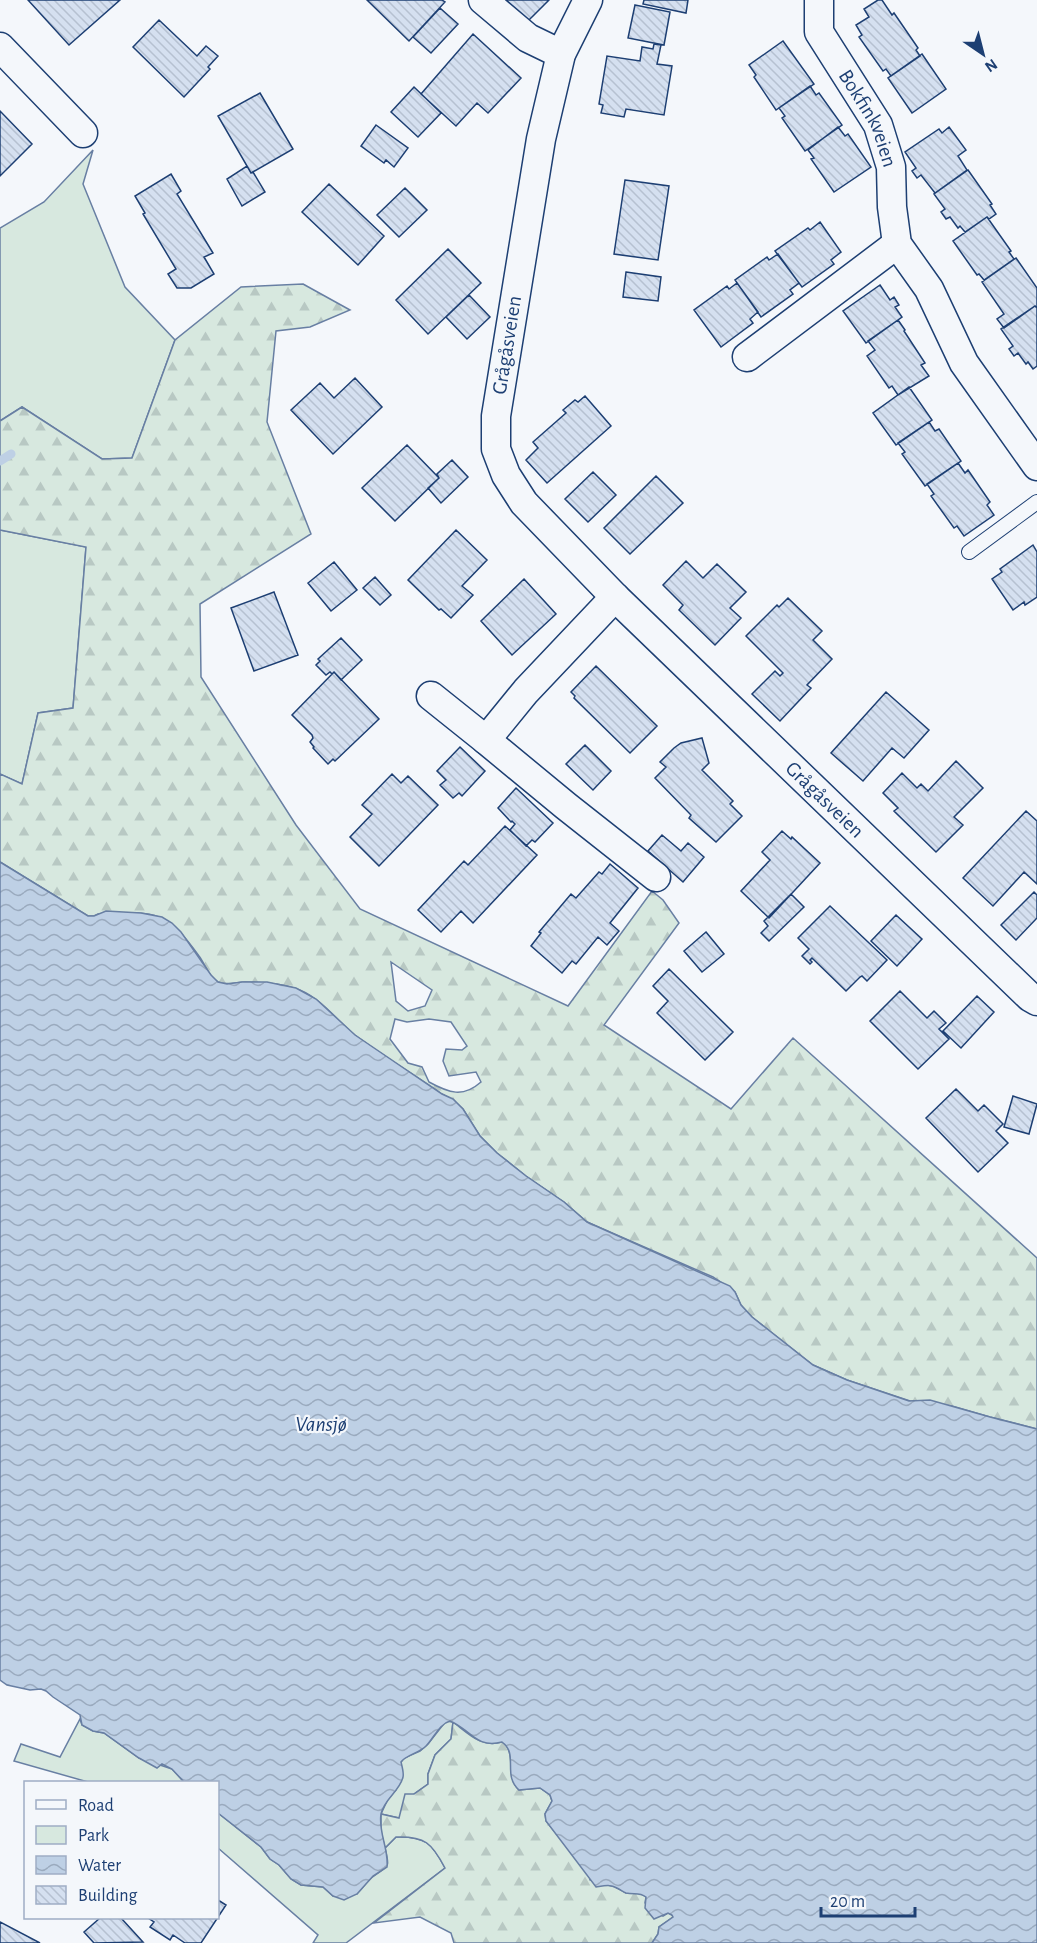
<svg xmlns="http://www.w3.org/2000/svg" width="1037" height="1943" viewBox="0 0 1037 1943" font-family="'Alegreya Sans',sans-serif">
<defs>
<pattern id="forest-firs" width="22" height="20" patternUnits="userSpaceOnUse" patternTransform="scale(1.5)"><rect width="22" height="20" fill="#d7e8df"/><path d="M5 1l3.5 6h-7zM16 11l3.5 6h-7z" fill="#b8c8c3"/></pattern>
<pattern id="water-waves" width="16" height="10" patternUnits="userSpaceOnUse" patternTransform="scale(1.5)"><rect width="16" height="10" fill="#bed0e5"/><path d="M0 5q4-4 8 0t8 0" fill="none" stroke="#9aaabe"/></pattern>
<pattern id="building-back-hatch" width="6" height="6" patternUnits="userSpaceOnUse" patternTransform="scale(1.5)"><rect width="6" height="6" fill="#d5e0f0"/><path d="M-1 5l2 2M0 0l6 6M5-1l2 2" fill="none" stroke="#b6c1d1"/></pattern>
</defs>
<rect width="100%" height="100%" fill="#f4f7fb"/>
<path fill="#d7e8df" stroke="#687fa3" stroke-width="1.5" d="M93 150 83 184 125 287 175 340 132 458 102 459 22 407 0 421V228L44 202Z
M0 530 86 547 73 708 38 713 22 784 0 774Z
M80 1719 82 1725 93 1731 104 1733 139 1758 172 1769 184 1782H88L14 1761 21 1744 60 1757Z
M446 1721 453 1722 451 1739 435 1755 428 1774V1784L414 1794 399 1818 381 1814 388 1799 396 1790 401 1762 404 1758 420 1751 428 1744Z
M218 1813 261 1847 270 1859 279 1865 291 1879 301 1885 323 1887 333 1896 357 1894C363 1888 368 1880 374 1876 389 1865 390 1868 385 1848L396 1837C425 1836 432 1843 445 1868L346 1943H313L318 1935 218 1848Z"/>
<path fill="url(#forest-firs)" stroke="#687fa3" stroke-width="1.5" fill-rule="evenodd" d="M303 284 350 310 310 327 276 331 267 422 311 534 200 604 201 677 296 825 360 909 568 1006 652 891 663 900 679 923 604 1025 731 1109 793 1038 1037 1258V1429L990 1417 952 1406 910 1401 847 1380 813 1365 752 1317 741 1305 735 1292 713 1277 587 1222 564 1202 526 1176 497 1153 480 1136 463 1109 453 1100 442 1094C413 1074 383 1056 355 1035 336 1020 319 995 294 988 279 983 261 982 245 982 236 982 226 986 218 982 209 977 205 964 199 956 165 908 153 912 98 914L94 916H88L0 862V774L22 784 38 713 73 708 86 547 0 530V421L22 407 102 459 132 458 175 340 241 287ZM391 962 432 990 425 1006 408 1011 396 1001ZM395 1019 407 1022 429 1019 451 1022 467 1046 462 1050 446 1049 443 1061 449 1076 476 1072 481 1082C463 1098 449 1093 429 1082L422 1067 408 1063 390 1039Z
M453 1722C469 1734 481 1748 502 1742 518 1753 504 1776 519 1790L540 1788 550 1795 552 1801 545 1814 546 1821 589 1875 590 1880 615 1887 626 1893H640L646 1897 645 1903 663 1916 668 1913 672 1915 673 1917 659 1927 658 1934 652 1943H454L451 1933 420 1917 374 1923 445 1868C432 1843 425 1836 396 1837L385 1848 381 1832V1814L399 1818 405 1794H414L428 1784V1774L435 1755 451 1739Z"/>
<path fill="url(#water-waves)" stroke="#687fa3" stroke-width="1.5" d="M0 862 88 916H94L106 911 141 913 162 917 172 923 181 932 211 975 218 982 227 984 242 982H267L296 988 316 999 355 1035 442 1094 453 1099 463 1109 480 1136 497 1153 526 1176 564 1202 587 1222 730 1286 735 1292 741 1305 752 1317 813 1365 847 1380 909 1401 930 1400 990 1417 1037 1429V1943H652L658 1934 659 1927 673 1917 672 1915 668 1913 654 1919 645 1908 646 1897C639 1892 634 1895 626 1893 623 1892 620 1889 617 1888 610 1884 603 1886 596 1887L546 1821 545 1814 552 1801 550 1795 540 1788 519 1790C502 1775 519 1754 502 1742 476 1749 470 1729 450 1721 439 1724 434 1738 426 1746 419 1753 406 1755 401 1762 402 1766 404 1773 403 1777 400 1791 384 1799 381 1814 378 1832 389 1849 387 1867L373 1876 357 1894 344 1900 333 1896 323 1887 301 1885 291 1879 279 1865 270 1859 261 1847 218 1813V1782H184L172 1769 162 1764 157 1768 139 1758 104 1733 93 1731 82 1725 80 1715 53 1697 46 1691 41 1689 30 1690 7 1685 0 1680Z"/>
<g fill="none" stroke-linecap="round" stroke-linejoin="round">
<path stroke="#bed0e5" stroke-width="9" d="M0 461 11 454"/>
</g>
<path fill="url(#building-back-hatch)" stroke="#1d3f73" stroke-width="1.5" d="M28 0H120L69 45Z
M367 0H442L445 2 409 41Z
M506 0H549L527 22Z
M644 0H688L686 13 643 4Z
M878 0H882L892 15 894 13 918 48 916 50 920 56 891 76 886 69 883 71 859 37 862 35 856 25 869 17 864 9Z
M635 5 670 12 664 45 628 38Z
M440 8 458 24 431 53 413 37Z
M159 20 197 56 206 46 218 56 208 67 210 69 184 97 133 47Z
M473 34 521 78 488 113 477 103 456 126 421 94Z
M783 41 814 84 776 110 754 77 756 75 749 65Z
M654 44 661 45 657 64 672 66 664 115 626 109 624 117 601 113 603 105 599 104 607 56 640 61 642 47 653 49Z
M922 54 946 89 912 113 888 78Z
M810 86 816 95 819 93 842 125 805 151 782 118 785 116 779 108Z
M414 87 441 113 418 137 391 112Z
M260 93 293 149 251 173 218 116Z
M0 111 32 144 0 176Z
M376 125 408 148 394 167 386 160 384 163 361 146Z
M838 127 845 136 848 134 871 167 834 192 811 159 814 158 808 150Z
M949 127 966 150 958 156 967 170 935 193 921 175 917 178 912 171 916 168 905 152 939 129 942 133Z
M247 166 251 173 253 172 265 192 242 206 227 179Z
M968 170 992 204 990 205 996 214 989 219 987 217 965 232 960 226 958 228 950 217 946 219 941 212 945 209 934 194Z
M171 174 181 191 177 194 213 253 204 257 214 274 191 288H177L168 274 176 269 143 214 145 213 135 196Z
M625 180 669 186 658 260 614 254Z
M329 184 384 236 358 265 302 212Z
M405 188 427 210 399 237 377 215Z
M987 217 1011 251 1009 252 1014 259 984 280 979 274 977 275 953 241Z
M820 222 841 252 831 260 834 264 802 287 775 251 808 228 810 230Z
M448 249 481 283 428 334 396 300Z
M778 254 799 283 790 290 793 294 761 317 735 280 767 257 769 260Z
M1016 258 1037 288V308L1035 306 1004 328 997 319 1004 314 982 282Z
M626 272 661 277 658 301 623 297Z
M737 283 758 312 750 319 753 323 721 347 694 310 727 286 729 289Z
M880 285 890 300 894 297 899 305 895 307 902 317 866 343 843 311Z
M469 295 490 317 467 339 446 317Z
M1035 306 1037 308V366L1033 369 1028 362 1026 364 1018 353 1014 356 1009 349 1013 346 1001 329Z
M898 320 905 330 904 331 925 363 921 365 929 376 898 395 892 386 889 388 867 356 875 350 868 341Z
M355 378 382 407 333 454 291 410 320 383 334 398Z
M909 387 932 420 896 445 873 413Z
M585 396 611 426 547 483 526 460 538 448 533 442 566 413 563 410 575 400 578 402Z
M929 422 935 431 939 429 961 461 925 486 902 454 905 452 898 443Z
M407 445 439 478 395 521 362 488Z
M452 460 468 477 441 503 428 488 439 478 437 474Z
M958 463 965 473 968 470 990 502 987 505 994 515 964 536 957 526 954 528 931 496 934 494 927 484Z
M593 472 616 495 588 522 565 499Z
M656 476 683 503 630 554 604 528Z
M456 530 487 560 462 586 473 595 451 618 441 609 439 610 408 580Z
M1033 545 1037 552V597L1025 605 1024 602 1013 610 992 579 1002 572 1000 569Z
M686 561 703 578 717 564 746 592 730 608 741 618 715 645 679 610 683 605 663 585Z
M334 562 357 590 331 611 308 583Z
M375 577 391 595 380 605 363 588Z
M524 579 556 614 512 655 481 621Z
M274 592 298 655 254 671 231 608Z
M788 598 822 631 813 640 832 659 807 685 811 688 780 721 752 694 775 671 780 676 783 673 746 636 777 605 779 607Z
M341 638 362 660 341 680 334 672 332 674 330 672 326 675 316 665 320 661 318 659Z
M596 666 657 726 630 753 574 698 575 696 571 692Z
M334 672 379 719 335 761 333 759 328 764 313 748 314 747 310 742 313 738 312 735 292 715Z
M886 692 929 730 904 758 892 748 863 781 831 753Z
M702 738 709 763 702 770 733 801 730 804 742 816 716 842 689 818 691 815 655 778 666 767 660 762 674 748 681 743Z
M585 745 611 771 593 790 566 764Z
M460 747 485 771 462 796 459 793 453 798 440 785 446 780 437 771Z
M956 761 983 788 954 817 963 825 936 852 894 811 898 808 883 793 902 773 917 788 921 784 928 791Z
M392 774 401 783 408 776 438 805 379 866 350 837 372 814 362 805Z
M516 788 553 823 535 842 532 840 526 846 510 830 515 824 512 821 511 822 498 808Z
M1026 811 1037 821V884L1024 872 993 906 963 878Z
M505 826 537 855 473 923 461 911 441 932 418 910 464 861 468 865Z
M782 831 791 839 792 837 820 863 769 918 741 891 770 860 762 852Z
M662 835 681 851 688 843 704 857 683 882 648 851Z
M610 864 638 888 610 923 619 931 607 945 598 937 576 964 572 961 562 973 531 946 541 933 539 932 571 894 576 898 599 872 602 874Z
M1034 892 1037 895V918L1016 940 1001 925Z
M791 894 804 907 769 941 761 933 768 926 764 921Z
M830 906 887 960 867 981 862 976 860 977 846 991 812 958 810 960 812 962 810 964 802 956 809 949 798 938Z
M896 915 922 939 897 966 871 941Z
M706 932 724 954 702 972 684 951Z
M669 969 733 1032 705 1060 657 1013 668 1001 653 986Z
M900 991 927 1018 934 1011 946 1023 939 1029 949 1039 918 1069 870 1021Z
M977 996 994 1012 961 1048 943 1031Z
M956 1089 978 1111 984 1105 1003 1124 996 1131 1008 1143 978 1172 926 1118Z
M1013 1096 1037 1104 1029 1134 1004 1127Z
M218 1900 226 1905 201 1943H185L173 1935 170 1940 150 1927 154 1922 148 1918H218Z
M100 1918H121L143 1942 94 1943 84 1932Z
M0 1922 40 1943H0Z"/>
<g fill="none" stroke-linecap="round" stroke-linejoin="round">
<defs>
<path id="lane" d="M969 552 1037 502"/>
<g id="street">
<path d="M483 0 528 38 561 54"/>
<path id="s1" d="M588 0 561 54 541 139 496 416V449L506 475 524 503 615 597 1030 997 1037 1001"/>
<path id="s2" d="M819 0V32L878 125 891 167 892 207 897 244 929 289 964 363 1037 466"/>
<path d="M0 47 83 133"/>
<path d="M747 357 897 244"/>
<path d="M431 696 486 740 526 691 615 597"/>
<path d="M486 740 566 806 656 877"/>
</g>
</defs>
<use href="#lane" stroke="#1d3f73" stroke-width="16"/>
<use href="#street" stroke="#1d3f73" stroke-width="31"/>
<use href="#lane" stroke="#f4f7fb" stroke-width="14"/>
<use href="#street" stroke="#f4f7fb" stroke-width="28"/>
</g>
<g text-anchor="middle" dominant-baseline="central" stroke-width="4.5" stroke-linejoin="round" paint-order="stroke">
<g font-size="21" fill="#1d3f73" stroke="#f4f7fb">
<text stroke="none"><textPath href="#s2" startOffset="132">Bokfinkveien</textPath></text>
<text transform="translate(507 345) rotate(-81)">Grågåsveien</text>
<text stroke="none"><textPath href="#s1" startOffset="945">Grågåsveien</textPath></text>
</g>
<g font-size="22" font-style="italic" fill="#1d3f73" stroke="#f4f7fb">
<text x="321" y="1424">Vansjø</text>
</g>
</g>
<rect x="24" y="1781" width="195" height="138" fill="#f4f7fb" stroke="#9eadc5" stroke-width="1.5"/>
<rect x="36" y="1800" width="30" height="9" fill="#f4f7fb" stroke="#9eadc5" stroke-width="1.5"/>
<text x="78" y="1811" font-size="18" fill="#1d3f73">Road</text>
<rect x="36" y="1826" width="30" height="18" fill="#d7e8df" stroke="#9eadc5" stroke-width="1.5"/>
<text x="78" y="1841" font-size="18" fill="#1d3f73">Park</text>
<rect x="36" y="1856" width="30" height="18" fill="url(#water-waves)" stroke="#9eadc5" stroke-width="1.5"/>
<text x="78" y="1871" font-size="18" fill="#1d3f73">Water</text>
<rect x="36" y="1886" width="30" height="18" fill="url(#building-back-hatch)" stroke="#9eadc5" stroke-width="1.5"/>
<text x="78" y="1901" font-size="18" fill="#1d3f73">Building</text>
<g transform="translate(983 54) rotate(145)" stroke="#f4f7fb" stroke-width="4.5" paint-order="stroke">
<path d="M0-4.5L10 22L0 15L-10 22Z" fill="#1d3f73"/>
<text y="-9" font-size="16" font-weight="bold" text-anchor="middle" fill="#1d3f73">N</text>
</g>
<path d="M821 1907v9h94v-9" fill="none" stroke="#1d3f73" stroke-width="3"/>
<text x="830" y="1907" font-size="18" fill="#1d3f73" stroke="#f4f7fb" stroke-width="4.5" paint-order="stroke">20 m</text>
</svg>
